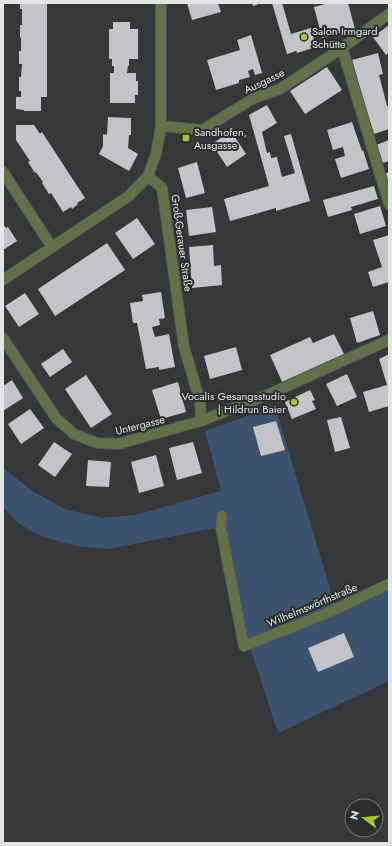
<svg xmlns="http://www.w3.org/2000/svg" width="392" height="846" viewBox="0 0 392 846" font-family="Jost,sans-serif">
<rect width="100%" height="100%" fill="#353739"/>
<path fill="#3b536f" d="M275 406 335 605 389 581V681L278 733 247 638 225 526 109 549 76 546 50 539 32 532 16 521 3 507V466L6 470 31 490 64 509 102 518 135 515 221 491 205 431Z"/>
<path fill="#c2c4c7" d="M20 3H47V97H41V111H24V110L16 109V97H21V91H19V77H21L22 64H19V51H21V38L20 37V25H22V9H20Z
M187 3H218L221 12 192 20Z
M252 3H261L253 6Z
M272 3H282L291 34 311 28 316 47 297 53 296 51 287 54Z
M329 3H348L355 29 322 38 314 7Z
M113 22H130V29H138V59H129V66H128L127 73H136V81H138V95H135V103H110V73H114V66H112V59H109V29H113Z
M389 25V52L386 55 373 37Z
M251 35 262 73 255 75 253 69 248 71 250 77 239 80V83L216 90 207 60 240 50 237 40Z
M378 53 383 74 379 75 387 106H389V129L374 134 367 114 352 60Z
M327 67 342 90 305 114 290 91Z
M267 105 277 123 262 132 267 153 270 152 271 158 277 157 282 177 295 173 284 136 291 134 310 201 276 211V208L230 221 224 199 269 186 249 115Z
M108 117 131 118V135H129L128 148 138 154 129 171 99 154 103 146V134L107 135Z
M352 122 362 151 363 150 369 169 341 178 335 159 345 156 343 147 333 150 327 130Z
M16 125H34L40 134 42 132 85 198 77 203 78 204 72 209 71 207 63 212 51 193 49 194 42 183 43 182 36 172 35 173 28 162 30 161 16 140Z
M231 131 246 154 227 167 212 144Z
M389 140V161L382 163 376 145Z
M197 162 205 193 186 198 178 168Z
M389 172V185L385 174Z
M374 186 378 199 351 207 352 210 328 217 323 200Z
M380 206 386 226 360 234 354 214Z
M212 207 216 232 189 236 186 210Z
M137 218 155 244 133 259 115 233Z
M3 224 6 228 8 227 17 241 3 250Z
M389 235V282L373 287 368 272 382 267 373 240Z
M107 243 125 270 55 316 38 289Z
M213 245 214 266 221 265 222 285 192 288 189 247Z
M161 292 165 318 159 319 160 325 152 327 155 337 169 334 175 367 159 370V367L146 369 137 323H133L130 303 143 301 142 295Z
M25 293 39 314 19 327 5 306Z
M373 311 380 335 357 343 350 318Z
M334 334 345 356 283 384 270 355 310 337 313 343Z
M236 347 242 370 210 379 204 356Z
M63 349 72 362 50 377 41 364Z
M389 354V406L369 412 363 392 387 385 379 359Z
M347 374 357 397 337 406 326 384Z
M86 375 112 414 91 428 65 389Z
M12 380 23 398 3 411V386Z
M178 382 186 412 161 419 152 390Z
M310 390 315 400 312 401 316 409 292 419 285 402Z
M30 409 44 428 21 444 8 424Z
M341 417 350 448 335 452 327 420Z
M276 421 285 450 261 456 253 427Z
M54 442 72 454 55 477 38 465Z
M193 442 202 473 177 480 169 448Z
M156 455 164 486 139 493 131 462Z
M88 460 111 462 109 487 86 486Z
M344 633 354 657 318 672 308 648Z"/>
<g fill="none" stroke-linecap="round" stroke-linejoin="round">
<defs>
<path id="minor" d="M342 48 389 204
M161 126 202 130 254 98 280 89 342 48 389 14
M3 172 52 247
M148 176 162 188 184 347 200 401 201 421
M3 280 129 196 148 176 156 154 161 126V3
M3 338 56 418 74 434 97 443 118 444 201 421 272 393 389 340
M222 516 221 528 244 646 323 615 389 584"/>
</defs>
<use href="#minor" stroke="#515355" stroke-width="12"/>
<use href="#minor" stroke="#627148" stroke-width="10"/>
</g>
<g fill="#9dca2f" stroke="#2b2d2f" stroke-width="1.5">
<circle cx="304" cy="37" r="4"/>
<rect x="182" y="134" width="8" height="8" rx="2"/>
<circle cx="294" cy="402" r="4"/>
</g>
<g text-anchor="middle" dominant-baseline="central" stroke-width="4" stroke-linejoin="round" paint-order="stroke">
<g font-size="11" fill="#e3e4e6" stroke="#2b2d2f" text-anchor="start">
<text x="312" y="31">Salon Irmgard<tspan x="312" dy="13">Schütte</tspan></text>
<text x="194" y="132">Sandhofen,<tspan x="194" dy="13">Ausgasse</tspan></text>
<text x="286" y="396" text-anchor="end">Vocalis Gesangsstudio<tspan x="286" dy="13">| Hildrun Baier</tspan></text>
</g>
<g font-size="11" fill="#e3e4e6" stroke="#2b2d2f">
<text transform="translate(264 81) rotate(-26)">Ausgasse</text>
<text transform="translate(182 243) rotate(82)">Groß-Gerauer Straße</text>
<text transform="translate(140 425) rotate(-14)">Untergasse</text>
<text transform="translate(312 605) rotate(-23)">Wilhelmswörthstraße</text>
</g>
</g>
<rect width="392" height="846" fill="none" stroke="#e3e4e6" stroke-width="8"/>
<g transform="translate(364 818) rotate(286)"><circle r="19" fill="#2b2d2f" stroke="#757678"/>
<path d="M0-3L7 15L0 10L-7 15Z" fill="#9dca2f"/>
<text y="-6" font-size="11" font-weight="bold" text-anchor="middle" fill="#e3e4e6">N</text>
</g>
</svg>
